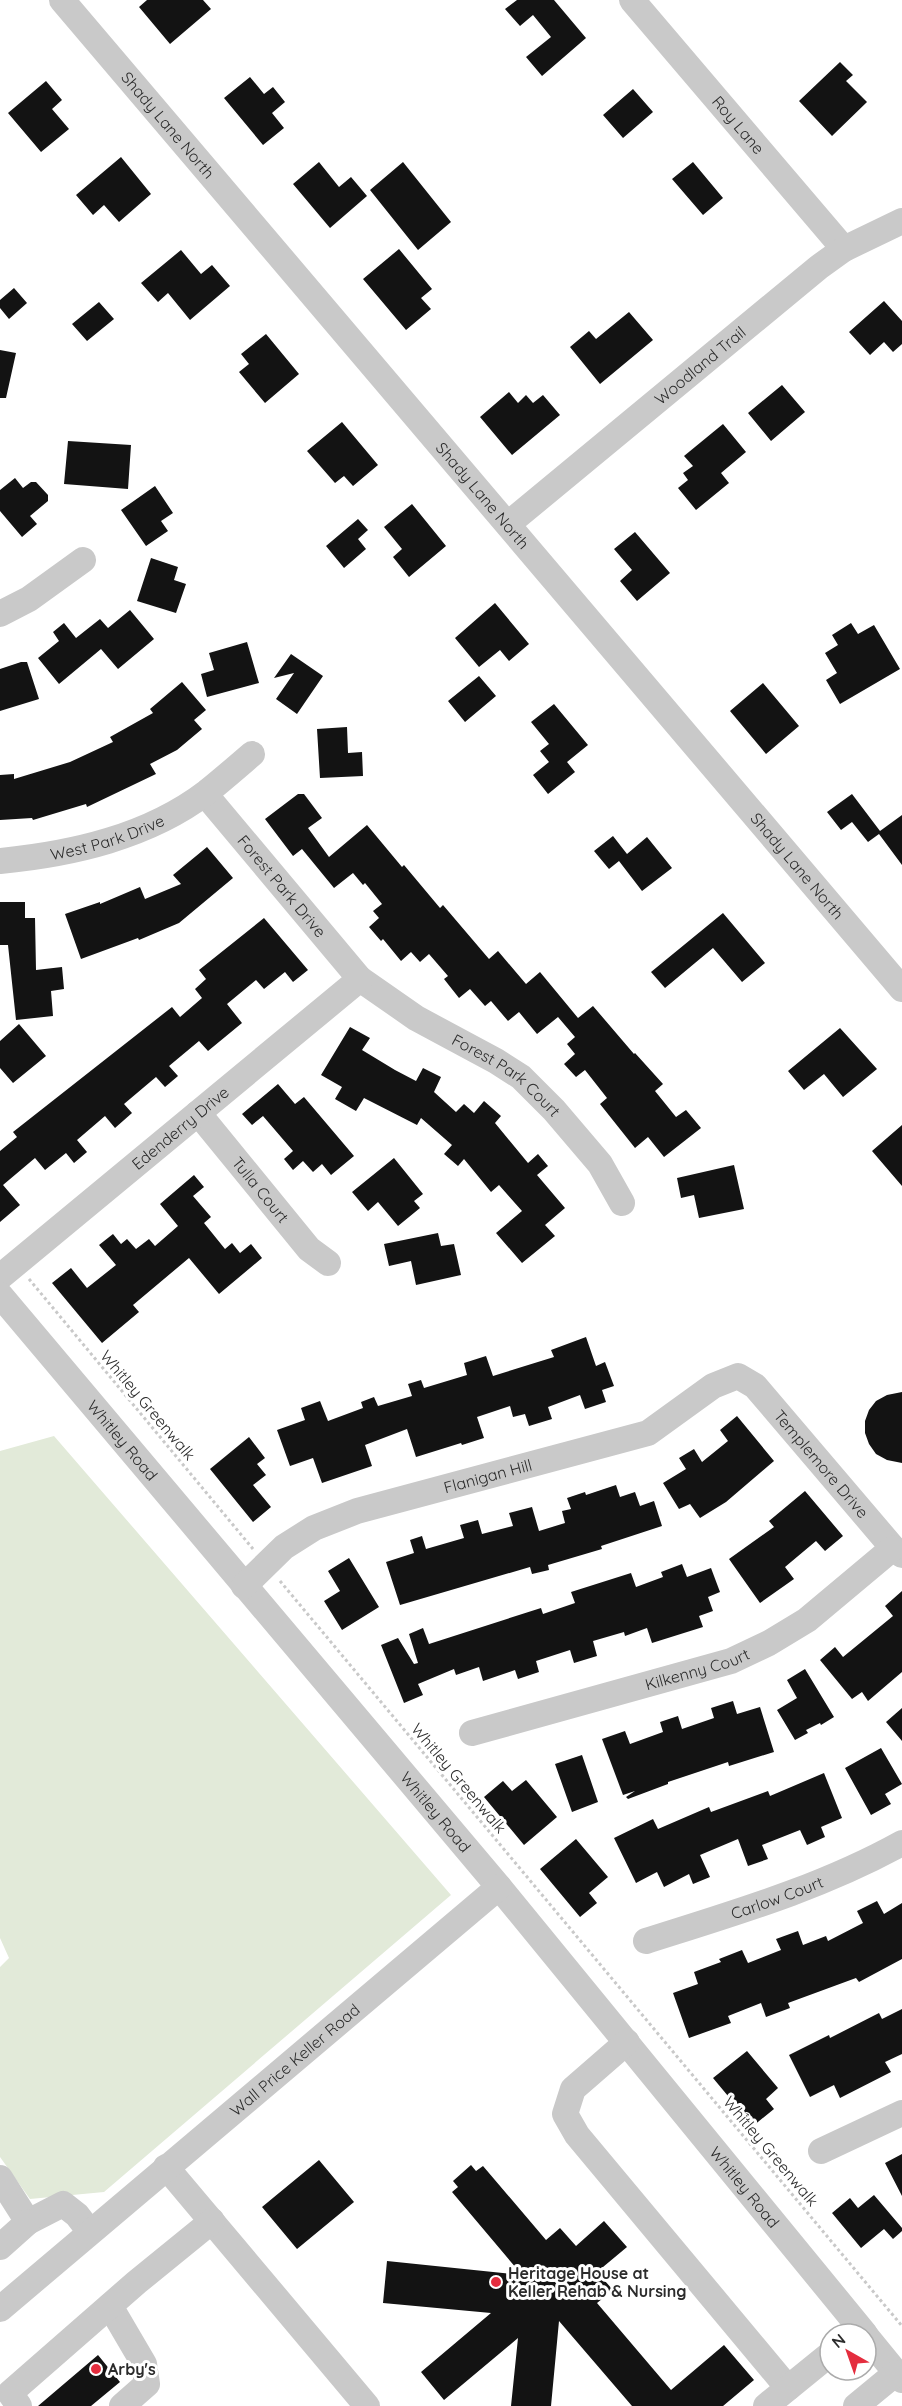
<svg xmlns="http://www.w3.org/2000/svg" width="902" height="2406" viewBox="0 0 902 2406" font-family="Quicksand,sans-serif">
<rect width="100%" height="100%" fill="#fff"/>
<path fill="#e2ead9" d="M54 1436 451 1895 104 2192 30 2199 0 2157V1967L9 1958 0 1938V1451Z"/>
<path fill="#131313" d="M147 0H203L211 9 170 44 139 7Z
M517 0H554L586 38 542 76 526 57 551 37 533 15 520 26 505 9Z
M840 62 853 75 846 81 867 102 832 136 799 101Z
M250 77 264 94 273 87 285 102 272 113 284 128 263 145 224 98Z
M46 81 62 100 52 109 69 129 41 152 8 113Z
M633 89 653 112 623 138 603 115Z
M121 157 151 194 119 222 104 205 93 215 76 195Z
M319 162 339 187 351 177 367 196 330 228 293 184Z
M403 162 451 222 418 250 370 190Z
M693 162 723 198 703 215 672 179Z
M399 249 432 289 421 298 431 309 406 330 363 279Z
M181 250 201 274 212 265 230 286 190 320 168 293 158 302 141 283Z
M14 288 27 303 9 319 0 308V300Z
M884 301 902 321V344L893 352 884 342 870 355 849 332Z
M99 302 114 319 87 341 72 324Z
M629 312 653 340 600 384 570 347 589 331 596 339Z
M266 334 299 374 265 403 239 372 249 364 241 354Z
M0 350 16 353 6 398H0Z
M782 385 805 412 771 441 748 413Z
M509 392 518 403 526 395 533 403 543 395 560 415 512 455 480 417Z
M342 422 378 465 353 486 344 476 335 483 307 451Z
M723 424 746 452 721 473 729 483 696 510 678 488 688 480 683 473 693 466 684 456Z
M68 441 131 445 128 489 64 484Z
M15 478 23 488 31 482H36L48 495V501L30 516 37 524 22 537 0 511V490Z
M155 486 173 513 161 521 168 531 146 546 121 510Z
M412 504 446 546 409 577 393 557 402 549 384 527Z
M358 519 368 530 358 539 366 549 344 568 326 546Z
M635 532 670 573 637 601 620 581 632 570 614 549Z
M151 558 178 567 174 580 186 584 176 613 137 601Z
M495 603 529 644 509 661 500 650 479 667 455 638Z
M130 610 154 639 118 669 101 649 59 684 38 658 59 641 53 632 64 623 76 638 100 619 108 628Z
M851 623 858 634 874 625 900 669 840 704 826 680 837 673 825 653 838 645 832 635Z
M247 642 259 683 207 697 201 674 214 670 209 653Z
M291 654 323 676 297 714 276 699 294 673 274 678Z
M21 662H27L39 699 0 711V669Z
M479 676 496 696 465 722 448 701Z
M182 682 206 710 194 720 202 729 177 750 150 764 156 774 87 807 86 804 33 820 32 818 0 820V775L14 774V779L70 762 113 742 110 737 153 713 150 709Z
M763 683 799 726 766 754 730 711Z
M554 704 588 745 567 762 575 772 548 794 533 775 549 762 540 751 549 744 531 722Z
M347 727 348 753 362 752 363 776 320 778 317 729Z
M298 794H304L322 818 308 828 329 857 367 825 402 867 404 865 440 908 443 905 489 959 498 951 526 984 540 972 578 1018 593 1006 634 1054 635 1053 663 1084 655 1091 676 1117 686 1110 701 1128 664 1157 648 1137 635 1148 600 1104 607 1098 585 1070 576 1077 564 1064 575 1054 567 1044 575 1037 558 1017 537 1034 519 1012 508 1021 491 1001 485 1006 470 989 459 998 444 979 448 976 429 954 420 962 411 952 401 961 383 939 381 941 369 927 379 918 373 911 382 904 365 883 363 885 353 873 334 888 302 849 293 856 265 819Z
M852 794 880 831 902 815V865L879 834 868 842 852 822 841 830 827 812Z
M613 836 627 854 647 837 672 868 642 891 619 861 609 869 594 851Z
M207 847 233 878 179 923 139 940 138 938 81 959 65 914 100 902V904L140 887 145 899 181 884 173 875Z
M0 902H25V918H35L36 970 62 967 64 989 51 991 53 1016 16 1020 8 945H0Z
M723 913 765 963 742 982 713 948 665 988 651 972Z
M264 918 308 970 293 982 285 972 264 989 256 980 227 1004 242 1023 208 1051 199 1041 169 1066 178 1076 165 1087 156 1077 124 1104 132 1113 115 1128 105 1116 77 1140 87 1152 74 1163 66 1153 45 1170 35 1158 3 1185 20 1205 0 1222V1151L17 1137 13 1132 172 1007 180 1017 202 998 195 989 206 979 199 970Z
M19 1024 46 1056 13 1083 0 1068V1041Z
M350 1027 370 1038 362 1050 395 1070 416 1081 423 1068 441 1077 434 1092 456 1112 464 1104 474 1113 484 1101 501 1116 495 1123 528 1163 538 1154 548 1166 537 1175 565 1208 545 1225 555 1236 522 1263 496 1233 522 1211 499 1185 491 1192 464 1159 458 1166 444 1154 452 1145 421 1118 417 1125 364 1098 356 1111 335 1099 342 1087 321 1075Z
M840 1028 877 1069 843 1097 824 1074 804 1090 788 1071Z
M278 1084 295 1104 304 1097 354 1156 331 1175 322 1164 313 1172 303 1161 293 1170 284 1159 293 1151 263 1116 252 1125 242 1114Z
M902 1125V1186L872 1151Z
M394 1158 423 1194 414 1201 420 1208 398 1226 378 1202 368 1211 352 1192Z
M734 1165 744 1209 699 1218 694 1195 681 1198 677 1178Z
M194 1175 204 1187 193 1196 211 1217 204 1223 225 1249 232 1243 240 1253 251 1244 262 1258 219 1294 189 1258 133 1305 139 1312 102 1343 52 1283 71 1268 87 1288 116 1265 99 1245 113 1234 121 1244 127 1239 136 1249 149 1239 155 1246 178 1226 160 1204Z
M438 1233 441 1246 454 1244 461 1275 416 1285 411 1261 389 1266 384 1244Z
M586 1337 596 1366 605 1362 614 1386 602 1390 606 1402 585 1409 580 1395 548 1407 552 1419 529 1426 525 1414 513 1417 510 1406 477 1417 484 1438 462 1445 461 1443 416 1457 407 1429 365 1445 372 1466 322 1483 313 1458 290 1466 277 1430 305 1420 301 1408 320 1401 328 1421 363 1408 361 1402 374 1397 378 1406 412 1396 408 1384 421 1380 424 1388 467 1375 464 1363 486 1356 493 1376 554 1357 551 1350Z
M902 1392V1463L887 1460 876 1454 869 1444 865 1433V1421L869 1410 876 1401 887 1395Z
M737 1416 774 1461 726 1502 700 1518 690 1504 679 1509 663 1483 686 1469 679 1458 694 1449 702 1462 728 1441 720 1430Z
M249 1437 265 1458 257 1464 266 1475 253 1485 271 1507 253 1522 210 1469Z
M616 1485 620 1497 635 1492 640 1506 654 1501 662 1526 601 1546 602 1549 548 1565 549 1570 532 1574 530 1567 400 1605 386 1562 414 1553 410 1540 422 1536 426 1549 464 1538 460 1525 478 1520 482 1534 513 1526 509 1513 532 1507 539 1531 565 1523 562 1511 571 1509 567 1498 585 1492 586 1495Z
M805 1491 843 1536 825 1551 816 1541 785 1567 794 1579 760 1603 729 1559 774 1527 769 1521Z
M349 1558 379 1607 342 1630 324 1601 340 1591 328 1571Z
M682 1564 687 1577 711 1568 720 1592 708 1597 713 1611 699 1616 703 1627 652 1643 647 1628 625 1636 624 1632 593 1641 597 1656 574 1663 570 1650 536 1661 539 1672 518 1679 515 1670 483 1681 479 1667 456 1675 454 1669 418 1684 423 1695 404 1703 381 1645 398 1638 414 1664 418 1663 409 1634 423 1628 429 1644 541 1608 543 1614 575 1603 571 1592 631 1573 636 1587 663 1577 661 1572Z
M902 1591V1672L868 1701 862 1692 852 1699 820 1660 835 1647 843 1657 893 1616 885 1606Z
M805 1669 834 1717 821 1725 820 1723 806 1730 808 1733 795 1740 777 1710 797 1698 787 1680Z
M733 1701 737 1714 760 1707 774 1752 729 1766 728 1762 668 1782V1784L628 1799 626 1797 635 1791 623 1795 602 1739 625 1731 630 1744 663 1732 660 1722 678 1716 682 1729 714 1718 711 1708Z
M902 1708V1741L886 1722Z
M881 1748 902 1784 885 1794 891 1804 871 1815 845 1768Z
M582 1755 598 1802 572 1812 555 1764Z
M824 1773 842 1818 821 1827 825 1837 807 1845 800 1830 762 1845 768 1859 748 1866 738 1839 700 1855 710 1877 693 1884 689 1874 664 1887 657 1872 636 1883 614 1838 653 1819 658 1829 709 1807 711 1812 768 1791 770 1796Z
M526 1780 557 1817 524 1845 484 1797 503 1781 512 1791Z
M576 1839 608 1877 589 1893 597 1903 580 1917 540 1869Z
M877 1901 884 1914 902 1903V1959L859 1982 856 1978 788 2003 790 2008 766 2017 761 2003 728 2016 731 2023 689 2038 673 1993 698 1984 694 1972 721 1962 719 1959 742 1950 748 1963 781 1950 776 1939 798 1931 803 1945 826 1936 828 1941 863 1923 857 1911Z
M902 2009V2054L885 2062 891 2072 840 2098 834 2085 810 2097 789 2055 829 2035 830 2038 879 2013 882 2019Z
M747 2051 778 2088 766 2099 774 2109 753 2126 713 2078Z
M902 2154V2196L885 2163Z
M319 2160 354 2202 297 2249 262 2207Z
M471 2165 476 2171 483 2166 546 2240 560 2228 576 2246 604 2221 627 2247 597 2272 613 2290 597 2303 671 2390 724 2345 754 2380 723 2406H632L559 2321 551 2406H511L518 2338 444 2400 421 2372 491 2313 383 2303 387 2261 522 2275 452 2192 458 2187 453 2181Z
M874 2195 902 2228V2231L893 2239 884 2229 861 2248 832 2213 850 2198 858 2208Z
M98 2355 120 2382 91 2406H38Z"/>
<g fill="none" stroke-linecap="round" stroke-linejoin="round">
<path stroke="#c9c9c9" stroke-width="3" stroke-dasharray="3 3" stroke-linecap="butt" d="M29 1279 253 1549
M280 1581 902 2326"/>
<g stroke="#c9c9c9" stroke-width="26">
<path id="s1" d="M62 0 902 989"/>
<path id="s2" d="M632 0 844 249"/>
<path id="s3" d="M508 524 819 267 844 249 902 221"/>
<path d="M0 614 29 599 83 560"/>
<path id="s4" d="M205 794 360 979 416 1018 496 1061 521 1077 554 1110 600 1164 622 1203"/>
<path id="s5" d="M0 861C72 854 148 837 207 792 222 780 237 767 252 754"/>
<path id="s6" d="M198 1113 309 1249 328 1263"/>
<path id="s7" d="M0 1277 360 979"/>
<path id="s8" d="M0 1295 499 1887 865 2334"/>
<path id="s9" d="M244 1586 284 1547 314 1528 357 1511 648 1433 713 1386 738 1376 755 1386 893 1548 902 1555"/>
<path id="s10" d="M472 1733 731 1661 769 1643 807 1620 893 1548"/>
<path id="s11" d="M646 1941C734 1913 821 1888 902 1843"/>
<path d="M627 2042 573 2089 565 2114 577 2135 788 2388"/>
<path d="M821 2151 902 2113"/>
<path d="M166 2167 367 2406"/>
<path d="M0 2178 28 2222 63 2204 77 2215 90 2232"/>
<path d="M0 2247 28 2222"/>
<path d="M110 2306 144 2364 147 2384 122 2406"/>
<path id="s12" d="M0 2309 499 1887"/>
<path d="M866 2336 902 2380"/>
<path d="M19 2406 10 2393 137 2282 212 2221"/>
<path d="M766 2406 830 2354"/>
<path d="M856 2406 896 2373"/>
</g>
</g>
<g fill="#e42d3e" stroke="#fff" stroke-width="2">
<circle cx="496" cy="2282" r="6"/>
<circle cx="96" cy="2369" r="6"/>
</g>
<g text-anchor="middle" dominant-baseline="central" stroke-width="6" stroke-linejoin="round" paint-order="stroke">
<g font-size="16" fill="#2c2c2c" stroke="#fff">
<text stroke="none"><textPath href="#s1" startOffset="164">Shady Lane North</textPath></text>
<text stroke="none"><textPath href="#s2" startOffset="164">Roy Lane</textPath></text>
<text stroke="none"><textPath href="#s3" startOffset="249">Woodland Trail</textPath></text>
<text stroke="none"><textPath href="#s1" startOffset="650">Shady Lane North</textPath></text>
<text stroke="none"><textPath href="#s5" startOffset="110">West Park Drive</textPath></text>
<text stroke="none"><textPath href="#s1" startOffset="1136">Shady Lane North</textPath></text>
<text stroke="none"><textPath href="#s4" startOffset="120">Forest Park Drive</textPath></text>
<text stroke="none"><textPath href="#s4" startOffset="417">Forest Park Court</textPath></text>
<text stroke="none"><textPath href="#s7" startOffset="234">Edenderry Drive</textPath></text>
<text stroke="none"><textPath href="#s6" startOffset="99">Tulla Court</textPath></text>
<text transform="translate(148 1405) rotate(50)">Whitley Greenwalk</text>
<text stroke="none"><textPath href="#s8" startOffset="190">Whitley Road</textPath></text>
<text stroke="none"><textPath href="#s9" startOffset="668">Templemore Drive</textPath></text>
<text stroke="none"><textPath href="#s9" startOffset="273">Flanigan Hill</textPath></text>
<text stroke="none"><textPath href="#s10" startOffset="234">Kilkenny Court</textPath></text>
<text transform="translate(459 1778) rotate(50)">Whitley Greenwalk</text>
<text stroke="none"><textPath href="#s8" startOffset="676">Whitley Road</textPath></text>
<text stroke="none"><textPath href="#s11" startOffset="138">Carlow Court</textPath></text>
<text stroke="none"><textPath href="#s12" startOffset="386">Wall Price Keller Road</textPath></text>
<text transform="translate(771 2151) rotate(50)">Whitley Greenwalk</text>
<text stroke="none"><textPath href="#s8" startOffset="1162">Whitley Road</textPath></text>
</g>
<g font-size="16" font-weight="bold" fill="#2c2c2c" stroke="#fff" text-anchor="start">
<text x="508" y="2273">Heritage House at<tspan x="508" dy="18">Keller Rehab &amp; Nursing</tspan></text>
<text x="108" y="2369">Arby's</text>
</g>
</g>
<g transform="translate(848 2352) rotate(320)"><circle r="28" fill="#ffffff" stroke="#ababab" stroke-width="1.5"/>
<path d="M0-4.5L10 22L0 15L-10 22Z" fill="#e42d3e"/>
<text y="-9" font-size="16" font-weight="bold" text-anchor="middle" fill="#2c2c2c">N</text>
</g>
</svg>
